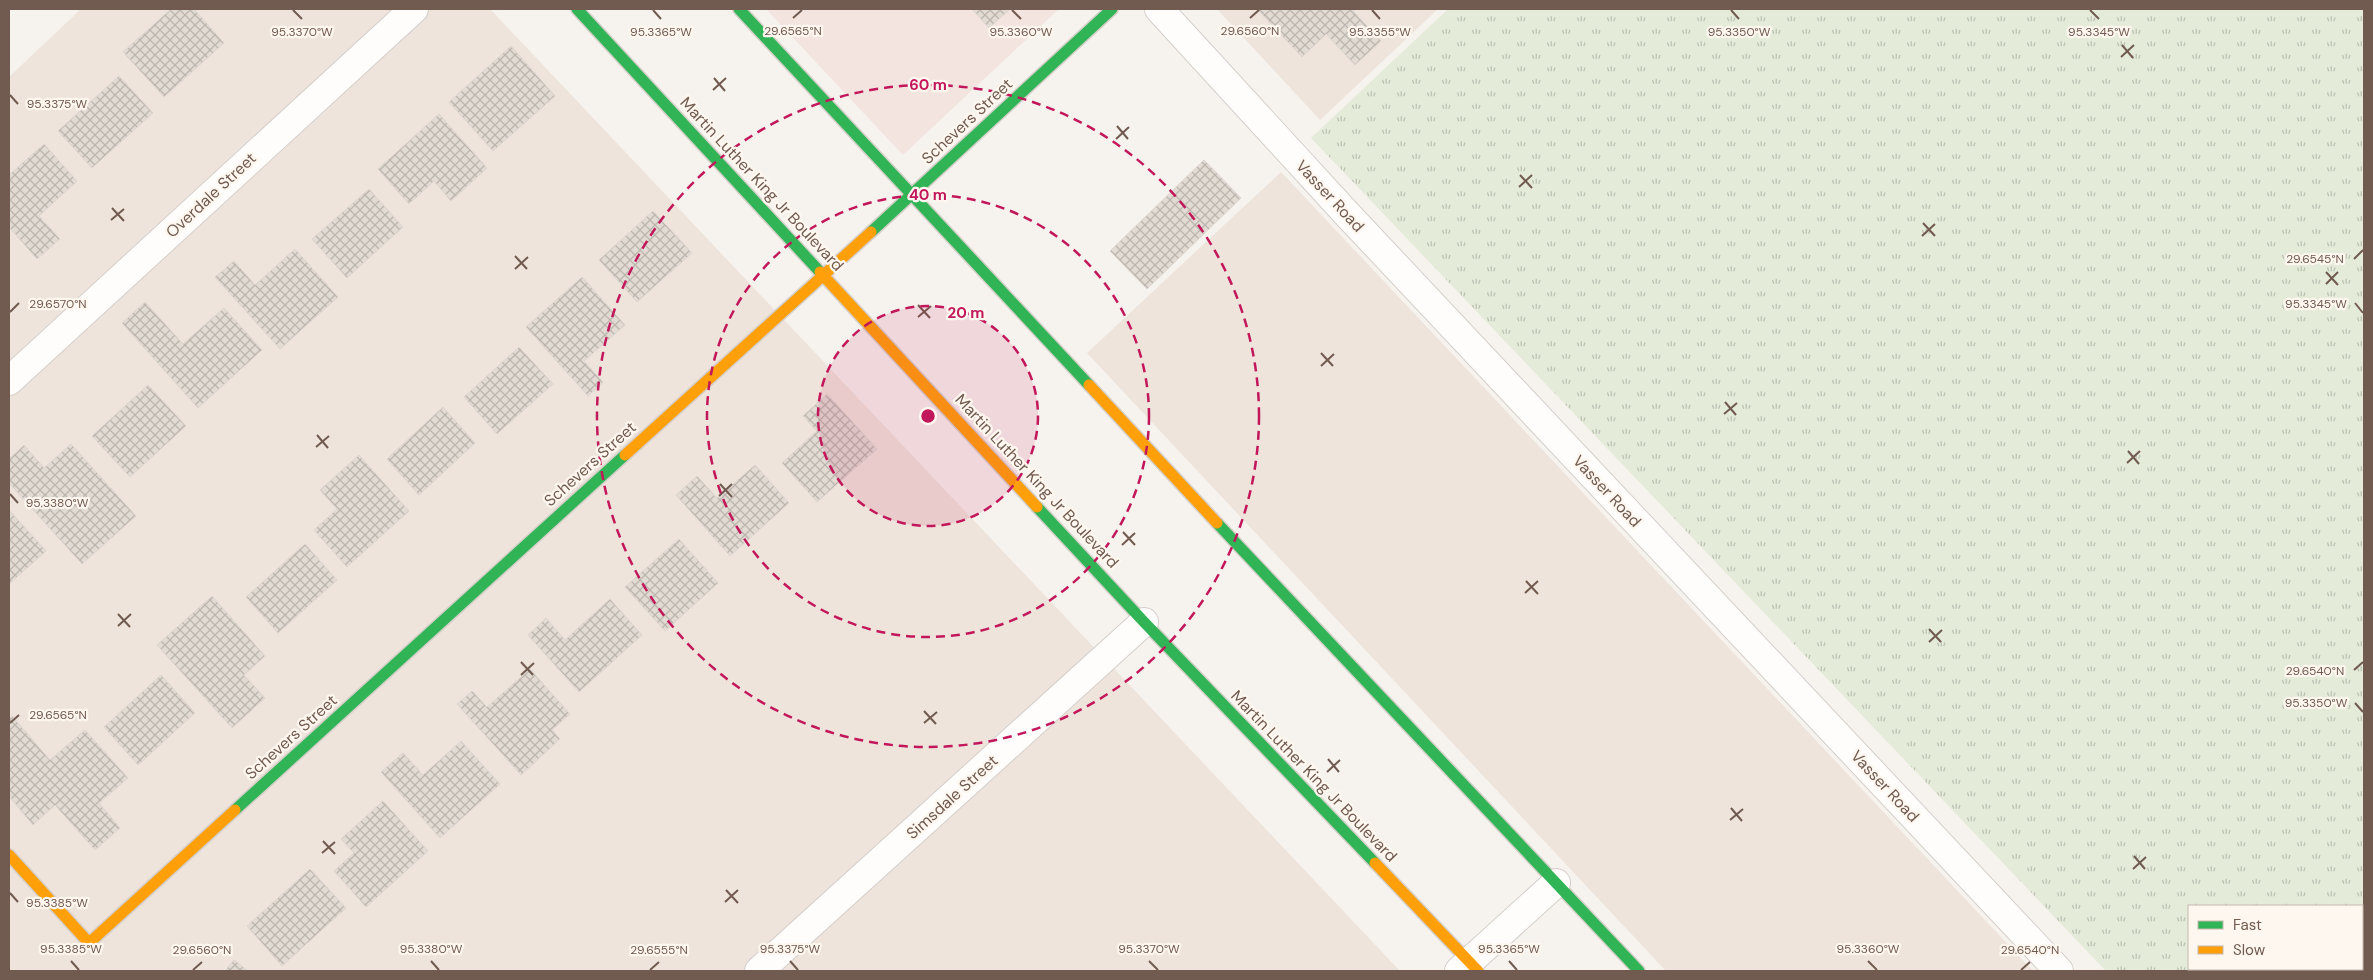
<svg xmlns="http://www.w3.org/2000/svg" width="2373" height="980" viewBox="0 0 2373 980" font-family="'DM Sans',sans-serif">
<defs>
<pattern id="grass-tufts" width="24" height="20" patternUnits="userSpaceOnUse" patternTransform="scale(1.25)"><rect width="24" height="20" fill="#e4ebd9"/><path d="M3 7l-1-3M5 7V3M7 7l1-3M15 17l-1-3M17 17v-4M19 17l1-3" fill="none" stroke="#bdc1b2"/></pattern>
<pattern id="building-cross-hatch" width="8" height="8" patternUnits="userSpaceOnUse" patternTransform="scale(1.25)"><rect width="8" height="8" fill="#e2dbd4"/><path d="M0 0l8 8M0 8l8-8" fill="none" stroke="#bcb5ae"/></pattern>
</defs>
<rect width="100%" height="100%" fill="#f6f2ed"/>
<path fill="#eee4db" d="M81 9H490L1400 971H9V77Z
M1217 9H1438L1320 120Z
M1281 172 2033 971H1666L1087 353Z"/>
<path fill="#f3e4df" d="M766 9H1059L903 155Z"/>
<path fill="url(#grass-tufts)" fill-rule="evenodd" d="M1448 9H2364V971H2106L1311 138ZM2189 906H2362V969H2189Z"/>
<path fill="url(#building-cross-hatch)" stroke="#ded5d0" d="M171 9H194L224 43 164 97 123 52Z
M972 9H1010L989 28Z
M1257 9H1355L1353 11 1381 41 1355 65 1326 34 1302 57Z
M511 46 555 96 493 151 449 102Z
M119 76 153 113 92 168 58 131Z
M439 114 487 168 451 201 434 181 409 204 378 169Z
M44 144 77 181 39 216 60 239 37 259 9 227V175Z
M1204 160 1241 198 1147 289 1110 251Z
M369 189 403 227 347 278 312 239Z
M653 211 692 253 637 302 599 260Z
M295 249 338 297 280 349 215 277 234 261 255 285Z
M582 277 625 325 584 361 603 382 588 396 526 327Z
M145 302 183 344 224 308 262 350 198 408 122 323Z
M519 347 553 384 497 434 464 397Z
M148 385 186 426 130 477 92 436Z
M827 394 877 449 817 502 782 463 817 431 803 416Z
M443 407 475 443 419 495 387 459Z
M71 444 136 516 82 564 9 483V459L24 445 44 468Z
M359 455 409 511 347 567 314 530 337 509 320 490Z
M755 465 789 503 730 556 676 495 697 476 717 498Z
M10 511 46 551 9 584V513Z
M679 539 718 583 665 631 625 587Z
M305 544 337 580 278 633 246 597Z
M212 596 265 656 244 675 265 698 232 728 157 645Z
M610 599 642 635 579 692 528 635 546 618 565 640Z
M530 669 570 714 552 730 560 739 521 775 457 704 472 691 487 707Z
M161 675 195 713 138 765 104 727Z
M12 716 50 760 85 730 128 778 99 803 120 828 95 850 55 805 33 825 9 796V719Z
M461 741 500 784 440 838 381 772 403 753 423 775Z
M383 801 428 851 366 907 334 871 354 853 341 839Z
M310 869 346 908 282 966 247 926Z
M234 960 248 971H225Z"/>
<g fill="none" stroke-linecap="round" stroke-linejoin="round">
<defs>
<path id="street" d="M1159 9 1346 213 2059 971
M9 381 414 9
M759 971 1144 622
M1459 971 1556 883"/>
<path id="fast" d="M577 9 820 272
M739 9 1089 385
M871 232 1112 9
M1037 507 1144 622 1375 863
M1217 523 1639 971
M235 810 625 455"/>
<path id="slow" d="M820 272 1037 507
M1089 385 1217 523
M625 455 871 232
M9 855 89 943 235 810
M1375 863 1478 971"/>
</defs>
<use href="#street" stroke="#d5cfcb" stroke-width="30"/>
<use href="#fast" stroke="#d5cfca" stroke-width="14"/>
<use href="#slow" stroke="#d5cfca" stroke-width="14"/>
<use href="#street" stroke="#fefdfc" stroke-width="28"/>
<use href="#fast" stroke="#30b455" stroke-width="11"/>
<use href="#slow" stroke="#ff9f0a" stroke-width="11"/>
</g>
<path fill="none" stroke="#715a4f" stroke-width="2" d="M293 10 302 19M653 10 661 19M1012 10 1021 19M1372 10 1380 19M1731 10 1739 19M2090 10 2099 19M793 18 802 10M1250 18 1259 10M2122 45 2133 58M2121 57 2134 45M714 78 725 91M713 90 726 78M10 95 18 104M1117 126 1128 139M1116 139 1129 127M1520 175 1532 188M1519 187 1532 175M112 208 124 221M111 220 124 209M1923 223 1935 236M1922 236 1935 224M515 256 527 269M2354 259 2363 250M515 269 528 257M2326 272 2338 285M2326 284 2338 272M2355 303 2363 313M918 305 930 318M10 312 19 303M918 317 931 306M1321 353 1333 366M1321 366 1334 354M1725 402 1736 415M1724 414 1737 403M317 435 328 448M316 447 329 436M2128 451 2139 464M2127 463 2140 451M720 484 732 497M10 494 18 503M719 496 732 484M1123 532 1135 545M1122 545 1135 533M1526 581 1538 594M1525 593 1538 581M118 614 130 627M118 626 131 614M1929 629 1941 642M1929 642 1942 630M521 662 533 675M2354 670 2363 662M521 675 534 663M2355 703 2363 712M924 711 936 724M10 723 19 715M924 723 937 712M1328 759 1339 772M1327 772 1340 760M1731 808 1742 821M1730 820 1743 809M323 841 335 854M322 853 335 842M2134 856 2145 869M2133 869 2146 857M726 890 738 903M10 893 18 902M725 902 738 890M71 961 79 970M431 961 439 970M790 961 798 970M1149 961 1158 970M1509 961 1517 970M1868 961 1877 970M193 970 202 962M650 970 659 962M2021 970 2030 962"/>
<circle cx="928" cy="416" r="110" fill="#c2185b" fill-opacity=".12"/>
<g fill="none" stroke="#c2185b" stroke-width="2.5" stroke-dasharray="9 6">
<circle cx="928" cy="416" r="110"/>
<circle cx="928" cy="416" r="221"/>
<circle cx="928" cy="416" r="331"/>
</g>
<g text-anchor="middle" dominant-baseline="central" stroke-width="4.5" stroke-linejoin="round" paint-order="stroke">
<g font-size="16" fill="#715a4f" stroke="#fdf7ef">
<text transform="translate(967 121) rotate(-43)">Schevers Street</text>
<text transform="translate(762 184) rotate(47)">Martin Luther King Jr Boulevard</text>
<text transform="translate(211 195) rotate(-43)">Overdale Street</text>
<text transform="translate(1330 196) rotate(47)">Vasser Road</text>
<text transform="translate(590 464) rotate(-42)">Schevers Street</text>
<text transform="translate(1037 481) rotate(47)">Martin Luther King Jr Boulevard</text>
<text transform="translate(1607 491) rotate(47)">Vasser Road</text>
<text transform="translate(291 737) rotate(-42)">Schevers Street</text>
<text transform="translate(1314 776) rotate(46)">Martin Luther King Jr Boulevard</text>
<text transform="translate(1885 786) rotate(47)">Vasser Road</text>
<text transform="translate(952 797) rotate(-42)">Simsdale Street</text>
</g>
</g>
<g font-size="12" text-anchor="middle" fill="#715a4f" stroke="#fdf7ef" stroke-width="4.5" stroke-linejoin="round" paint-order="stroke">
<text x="793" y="35">29.6565°N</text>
<text x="1250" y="35">29.6560°N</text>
<text x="302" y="36">95.3370°W</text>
<text x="661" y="36">95.3365°W</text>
<text x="1021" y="36">95.3360°W</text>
<text x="1380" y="36">95.3355°W</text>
<text x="1739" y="36">95.3350°W</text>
<text x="2099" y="36">95.3345°W</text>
<text x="57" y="108">95.3375°W</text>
<text x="2315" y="263">29.6545°N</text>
<text x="58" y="308">29.6570°N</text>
<text x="2316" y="308">95.3345°W</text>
<text x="57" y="507">95.3380°W</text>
<text x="2315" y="675">29.6540°N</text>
<text x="2316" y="707">95.3350°W</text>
<text x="58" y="719">29.6565°N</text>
<text x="57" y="907">95.3385°W</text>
<text x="71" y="953">95.3385°W</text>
<text x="431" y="953">95.3380°W</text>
<text x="790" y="953">95.3375°W</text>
<text x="1149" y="953">95.3370°W</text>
<text x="1509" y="953">95.3365°W</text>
<text x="1868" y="953">95.3360°W</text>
<text x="202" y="954">29.6560°N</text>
<text x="659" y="954">29.6555°N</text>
<text x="2030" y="954">29.6540°N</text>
</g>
<circle cx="928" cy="416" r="8" fill="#c2185b" stroke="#fdf7ef" stroke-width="2.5"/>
<g font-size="15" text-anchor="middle" font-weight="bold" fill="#c2185b" stroke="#fdf7ef" stroke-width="4.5" stroke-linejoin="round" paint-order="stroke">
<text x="928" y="90">60 m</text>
<text x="928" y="200">40 m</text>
<text x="966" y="318">20 m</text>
</g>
<rect width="2373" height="980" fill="none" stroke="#715a4f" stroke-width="20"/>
<rect x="2188" y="905" width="175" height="65" fill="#fdf7ef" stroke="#c5b8af"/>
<rect x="2198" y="921" width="25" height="8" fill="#30b455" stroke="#c5b8af"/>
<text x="2233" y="930" font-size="15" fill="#715a4f">Fast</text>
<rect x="2198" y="946" width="25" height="8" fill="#ff9f0a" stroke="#c5b8af"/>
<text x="2233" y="955" font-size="15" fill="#715a4f">Slow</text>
</svg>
